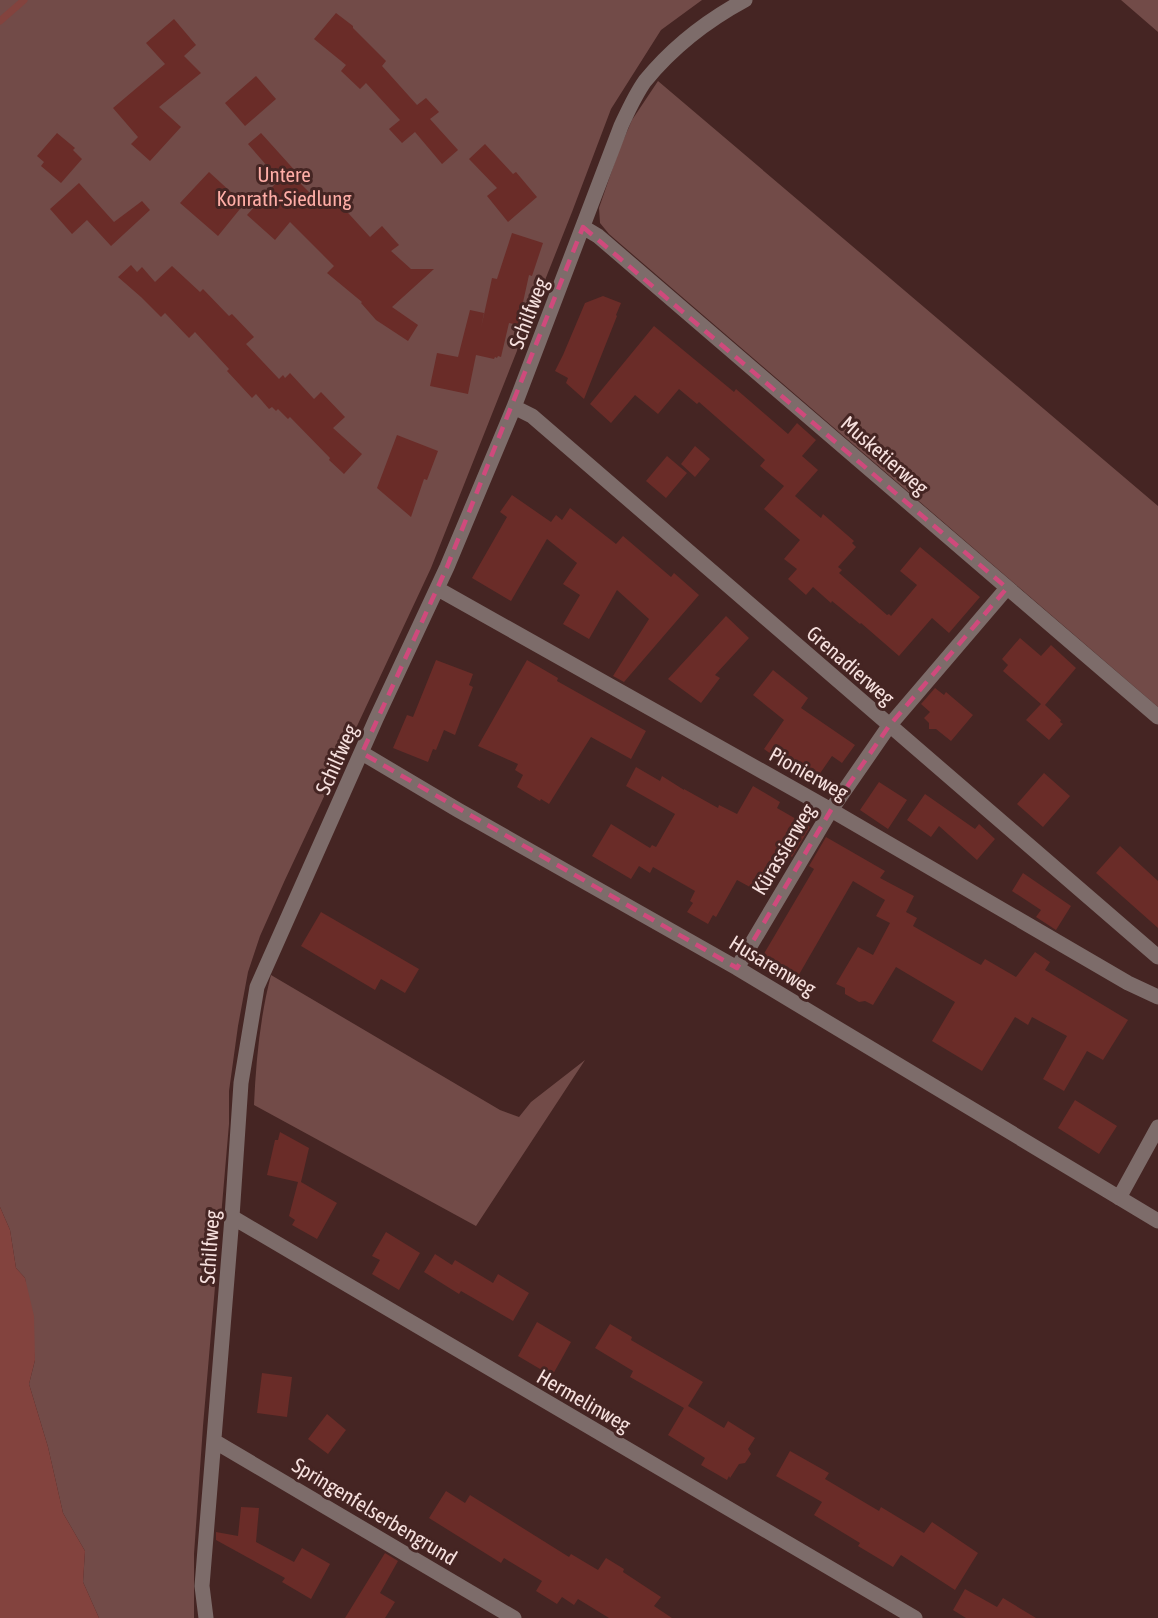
<svg xmlns="http://www.w3.org/2000/svg" width="1158" height="1618" viewBox="0 0 1158 1618" font-family="'Asap Condensed',sans-serif">
<rect width="100%" height="100%" fill="#452523"/>
<path fill="#724b48" d="M0 0H702L661 30 611 109 572 212 431 568 284 882 260 936 248 972 238 1026 229 1091V1124L203 1426 194 1554V1618H99L83 1582 85 1551 63 1513 48 1447 29 1384 35 1360 25 1278 16 1268 10 1230 0 1207Z
M1121 0H1158V32Z
M658 81 1158 506V707L609 234 600 223 599 208 619 150 632 120Z
M271 975 500 1110 519 1117 531 1102 585 1060 476 1226 254 1105C256 1061 260 1017 271 975Z"/>
<path fill="#83433e" d="M0 1207 10 1230 16 1268 25 1278 34 1316 35 1360 29 1384 48 1447 63 1513 85 1551 83 1582 99 1618H0Z"/>
<g fill="none" stroke-linecap="round" stroke-linejoin="round">
<path stroke="#83433e" stroke-width="7" d="M0 21 24 0"/>
</g>
<path fill="#6a2c28" d="M336 13 353 26V28L386 61 382 66 417 105 426 98 439 112 430 119 458 150 442 164 415 132 402 143 389 129 400 120 366 83 360 89 341 71 346 65 314 39Z
M174 19 196 45 184 56 201 73 159 107 181 127 150 161 131 144 138 137 113 108 165 64 146 43Z
M256 76 276 99 245 126 225 103Z
M57 133 75 148 73 150 82 159 61 183 41 166 44 162 37 156Z
M261 133 298 174 294 177 318 201 329 192 370 237 382 226 399 245 391 251 411 269H434L392 307 418 325 408 341 376 320 361 303 362 302 327 273 334 266 290 222 275 240 247 215 275 184 269 178 274 174 248 144Z
M485 144 513 174 516 172 537 197 508 222 487 196 497 188 469 159Z
M209 172 244 204 218 236 180 203Z
M79 183 114 222 142 201 150 210 111 246 87 220 72 234 50 209Z
M512 233 543 243 532 276 529 275 518 325 509 323 501 357 498 356 497 358 495 357 494 359 476 355 468 394 430 386 437 353 458 357 470 310 484 313 481 328 492 278 497 279Z
M131 265 137 272 142 267 155 282 172 266 200 292 203 289 229 316 232 314 254 337 246 344 279 379 283 375 285 378 290 373 314 399 321 392 345 417 333 428 362 454 344 474 329 460 330 458 290 417 288 419 278 409 276 411 272 407 269 409 256 394 252 398 227 371 229 369 195 332 189 338 165 313 161 317 141 297 118 277Z
M603 296 621 303 616 315 617 316 584 399 566 383 568 378 555 371 563 355 585 303Z
M654 326 734 392 736 389 788 434 797 423 816 440 802 456 818 470 795 496 821 518 823 514 854 541 852 543 856 547 838 567 842 570 839 573 887 615 889 614 891 616 917 585 900 571 920 547 980 597 949 633 932 618 899 656 861 623 860 624 832 601 831 603 813 587 806 595 788 579 797 569 784 559 800 540 764 509 784 486 760 466 765 460 699 402 697 404 679 389 658 414 635 395 611 423 590 404Z
M397 435 438 451 427 480 424 479 411 517 377 488Z
M695 446 710 459 695 477 681 464Z
M667 456 687 473 666 498 646 481Z
M512 495 551 522 556 515 562 520 570 508 616 544 623 536 671 577 674 573 699 595 624 682 613 676 649 619 617 590 589 639 563 624 580 595 563 584 577 563 547 539 511 601 472 578 507 517 500 512Z
M726 616 749 638 715 675 720 678 701 703 668 679Z
M1020 638 1041 656 1051 645 1076 668 1045 705 1061 720 1060 722 1063 724 1049 740 1026 720 1041 704 1003 671 1008 665 1002 659Z
M436 660 473 674 469 685 473 687 455 735 444 730 436 750 433 749 428 762 393 748 407 715 413 717Z
M527 660 558 678 557 681 646 731 631 759 591 737 549 804 541 799 540 801 517 787 523 775 515 770 518 764 478 746Z
M773 670 808 698 801 708 855 745 842 763 832 756 812 785 795 774 796 772 764 749 784 720 753 695Z
M935 688 944 695 946 692 973 715 951 741 936 729H929V723L924 718 930 712 921 704Z
M636 767 660 781 662 776 684 790V789L718 808 719 805 737 814 753 786 780 802 777 808 810 827 792 857 784 852 761 893 737 880 716 917 713 915 708 924 687 912 693 903 690 901 695 891 653 867 650 873 639 866 631 879 592 856 611 824 650 848 652 845 656 847 675 814 626 786Z
M1044 773 1070 796 1043 827 1017 804Z
M879 782 907 800 888 829 860 810Z
M925 794 975 829 979 824 995 839 977 860 939 826 931 837 907 820Z
M826 837 885 871 880 878 914 896 906 912 917 918 913 926 970 959 981 965 985 959 1016 977 1035 952 1050 962 1045 970 1128 1020 1103 1060 1087 1051 1064 1091 1043 1079 1067 1036 1032 1017 1028 1025 1015 1017 982 1071 932 1041 955 1002 896 967 873 1005 865 1001 859 1002 845 994V988L836 984 858 947 873 955 890 923 876 916 885 900 853 881 797 978 781 968 778 972 764 963 766 959 762 957 814 869 809 866Z
M1120 846 1158 881V928L1096 873Z
M1023 873 1071 906 1056 930 1036 917 1041 910 1012 891Z
M321 912 419 969 405 993 381 979 375 990 301 946Z
M1075 1100 1117 1126 1099 1154 1058 1128Z
M280 1132 309 1148 301 1182 337 1203 317 1239 292 1225 295 1220 289 1216 298 1182 267 1175 275 1140H278Z
M386 1232 420 1253 399 1290 372 1274 380 1260 372 1256Z
M435 1254 452 1265 455 1260 493 1283 498 1274 529 1293 513 1321 461 1291 459 1294 424 1272Z
M537 1322 571 1342 552 1376 518 1356Z
M610 1324 632 1337 631 1340 703 1382 688 1406 724 1428 728 1421 755 1438 748 1449 751 1454 745 1463 739 1464 730 1478 729 1476 727 1480 701 1465 705 1458 668 1435 684 1408 630 1377 633 1371 595 1348Z
M262 1373 292 1377 287 1417 257 1413Z
M327 1414 346 1430 328 1454 308 1439Z
M790 1451 829 1473 825 1479 879 1511 881 1507 924 1533 932 1522 978 1553 955 1590 901 1555 893 1567 858 1546 860 1543 814 1515 822 1502 776 1476Z
M446 1491 465 1503 470 1495 569 1557 571 1554 598 1570 606 1558 624 1569 623 1572 661 1597 654 1606 672 1618H609L578 1599 574 1605 562 1597 557 1604 536 1591 542 1581 504 1558 501 1563 429 1518Z
M241 1507 259 1508 256 1542 294 1562 302 1548 330 1564 311 1599 282 1582 285 1578 216 1540V1532L238 1536Z
M385 1553 398 1561 380 1593 395 1602 385 1618H345Z
M965 1589 997 1607 1003 1598 1036 1618H966L953 1610Z"/>
<g fill="none" stroke-linecap="round" stroke-linejoin="round">
<path stroke="#7d6c6a" stroke-width="15" d="M583 227 598 236 1158 717
M514 407 532 416 1158 957
M438 589 831 810 1128 983 1158 997
M362 753 458 810 737 968 1158 1221
M737 968 831 810 889 726 1007 588
M1119 1198 1158 1127
M232 1217 915 1618
M214 1441 514 1618
M206 1618 202 1586 232 1217 241 1083 257 987 376 719 447 567 514 407 621 126C628 111 635 95 645 81 672 48 708 20 745 0"/>
</g>
<path fill="none" stroke="#cf4a7c" stroke-width="4.5" stroke-dasharray="12 8" stroke-linejoin="round" d="M583 227 1007 588 889 726 831 810 737 968 362 753 447 567Z"/>
<g text-anchor="middle" dominant-baseline="central" stroke-width="6" stroke-linejoin="round" paint-order="stroke">
<g font-size="21" fill="#ffaea7" stroke="#452523">
<text x="284" y="174">Untere<tspan x="284" dy="24">Konrath-Siedlung</tspan></text>
</g>
<g font-size="21" fill="#f6e0de" stroke="#452523">
<text transform="translate(528 313) rotate(-69)">Schilfweg</text>
<text transform="translate(885 455) rotate(41)">Musketierweg</text>
<text transform="translate(851 665) rotate(41)">Grenadierweg</text>
<text transform="translate(336 759) rotate(-66)">Schilfweg</text>
<text transform="translate(809 773) rotate(29)">Pionierweg</text>
<text transform="translate(783 849) rotate(-59)">Kürassierweg</text>
<text transform="translate(773 965) rotate(31)">Husarenweg</text>
<text transform="translate(209 1247) rotate(-86)">Schilfweg</text>
<text transform="translate(584 1400) rotate(30)">Hermelinweg</text>
<text transform="translate(375 1511) rotate(31)">Springenfelserbengrund</text>
</g>
</g>
</svg>
